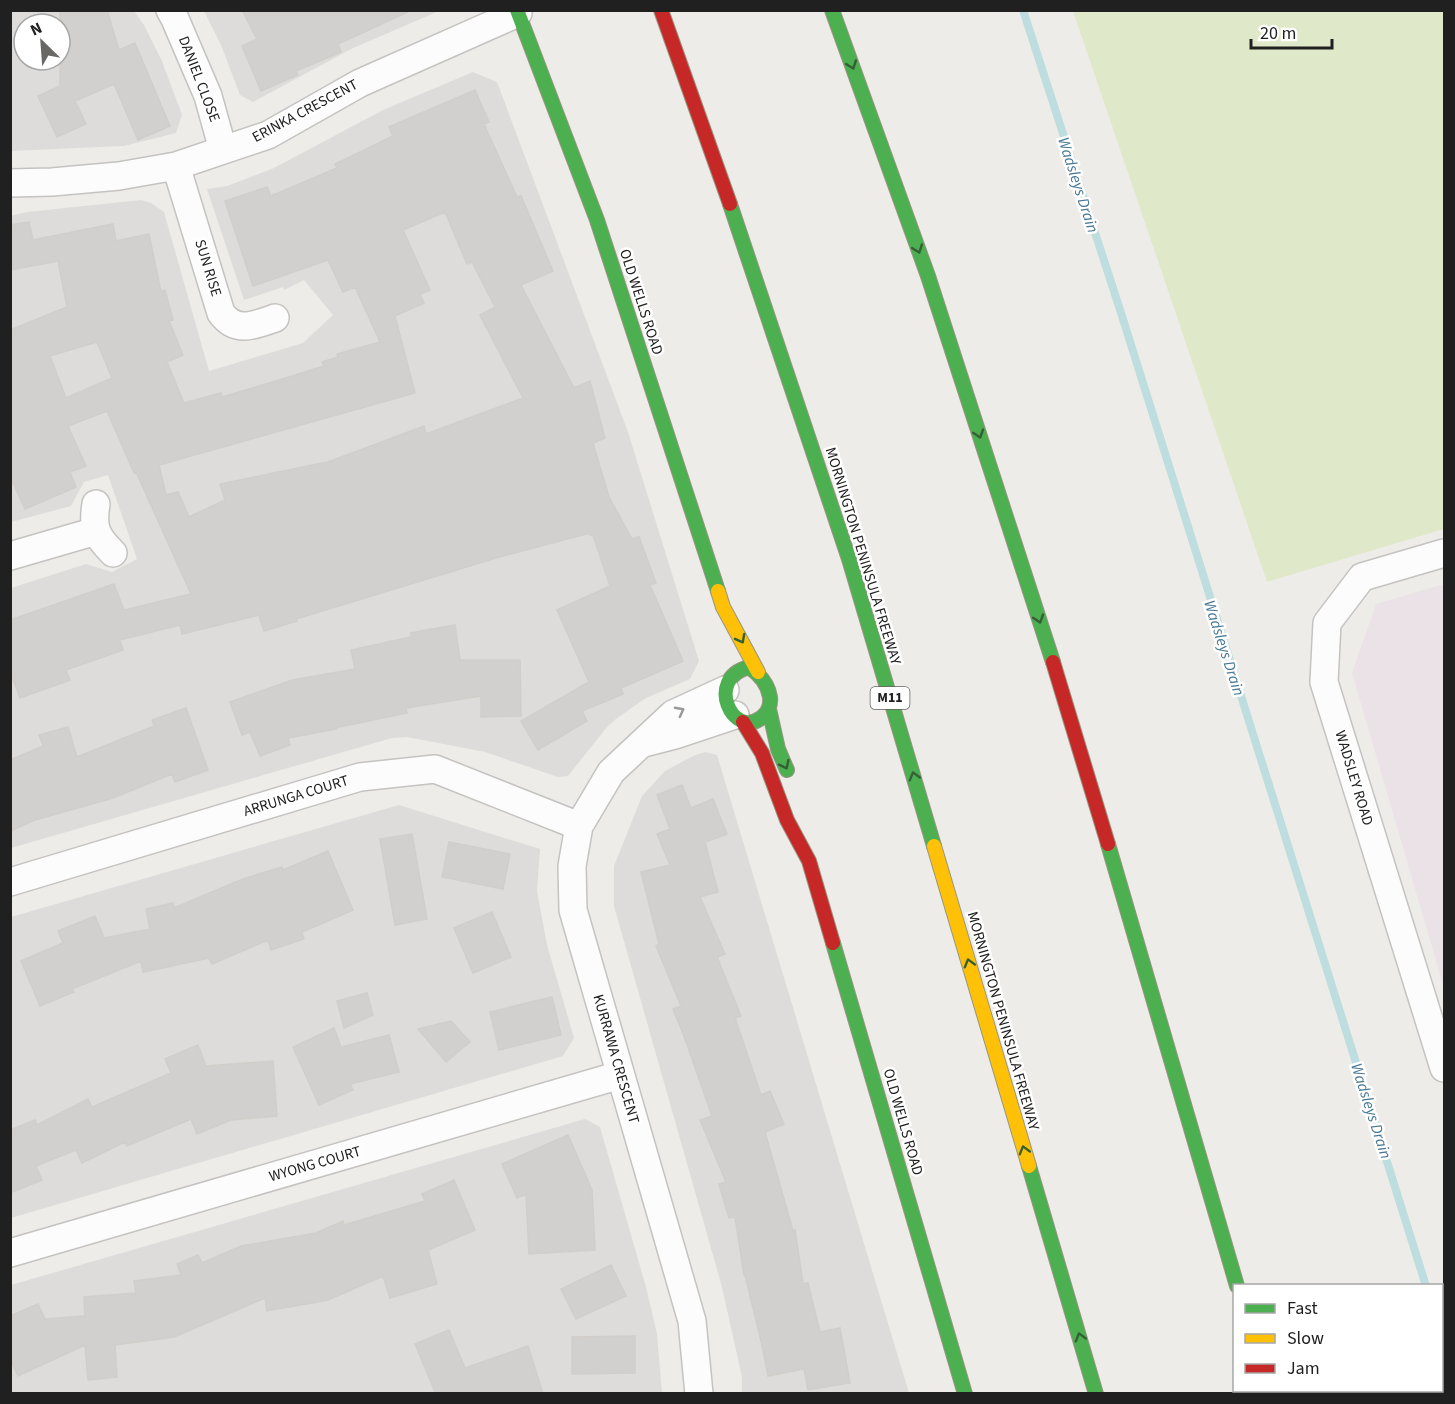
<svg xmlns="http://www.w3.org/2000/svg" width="1455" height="1404" viewBox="0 0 1455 1404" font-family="'Source Sans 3',sans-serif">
<rect width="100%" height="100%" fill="#eeece9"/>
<path fill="#dddcda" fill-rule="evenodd" d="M11 11H134L144 25 162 61 182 115 176 133 124 146 11 151ZM24 24H60V60H24Z
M204 11H439L351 49 253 102 240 95 221 45Z
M473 72 497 82 628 432 699 661 690 679 646 698 616 719 607 727 568 776 558 777 485 752 407 737 392 738 11 848V588L86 564 112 572 137 559 108 475 84 482 71 506 11 522 10 216 27 212 141 200 151 203 164 212 209 371 303 343 333 315 304 280 284 290 283 287 244 300 207 189 227 186 274 168 383 110Z
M705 752 717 755 909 1393H742V1377L722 1287 614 906V866L642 796 665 771 693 756Z
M399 805 540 849 537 891 547 945 574 1038 563 1056 11 1218V917Z
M585 1119 600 1127 646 1287 657 1334 662 1393 11 1394V1285Z"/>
<path fill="#ebe2e8" d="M1444 584V988L1352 673 1376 604Z"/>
<path fill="#dfe9c9" d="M1073 11H1444V529L1267 582Z"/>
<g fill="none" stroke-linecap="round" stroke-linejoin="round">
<path stroke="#bedddf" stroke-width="8" d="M1023 10 1122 316 1426 1286
M1442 1336 1444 1345"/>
</g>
<path fill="#d2d0ce" stroke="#d1cdca" stroke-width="1.5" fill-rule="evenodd" d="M60 10H107L119 50 135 43 170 126 138 140 114 84 75 101 86 124 57 137 38 96 60 86Z
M242 10H412L338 44 341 52 296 71 298 75 261 91 242 46 257 39Z
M475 90 489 122 484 124 517 197 521 196 553 271 521 285 574 388 590 381 605 438 593 443 609 497 632 539 639 537 656 583 650 585 683 661 621 688 623 694 582 711 587 721 538 750 521 721 589 682 557 610 610 586 593 535H590V533L496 558 296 619 297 621 264 631 259 615 182 634 180 625 120 640 123 650 66 670 70 680 20 698 10 671V620L114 584 124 610 191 594 136 472 134 473 107 411 68 426 86 466 70 472 76 487 25 509 10 476V330L67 307 58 261 10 270V225L29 222 33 240 113 224 116 241 149 234 161 292 165 290 173 320 169 321 183 355 167 362 184 403 221 393 222 397 263 385 324 366 322 362 338 357 337 354 380 342 355 287 343 292 328 260 253 286 225 201 267 187 271 196 337 168 335 164 393 136 389 127ZM445 212 467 264 472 262 495 307 480 315 523 398 426 434 424 426 328 462 220 484 225 500 189 517 178 492 166 495 159 465 415 393 395 316 424 303 420 294 430 290 403 230ZM97 342 112 378 66 398 50 356Z
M455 625 460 660H520L521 716 481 717V696L406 708 407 713 335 728 336 729 288 738 290 745 260 756 250 732 242 735 230 702 292 680 355 669 351 650 411 637V633Z
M186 708 208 770 175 782 172 774 113 798 35 820 10 831V760L43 746 39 735 68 727 77 757 154 726 152 720Z
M682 785 691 808 713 799 727 834 705 842 718 892 700 897 725 954 717 957 741 1016 735 1018 761 1095 770 1091 784 1124 765 1132 793 1231 795 1230 803 1284 808 1283 820 1332 840 1328 850 1383 808 1390 804 1369 768 1376 762 1345 745 1275H744L735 1217 729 1218 719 1184 726 1182 700 1120 712 1116 684 1036 673 1009 681 1006 656 946 659 944 641 872 670 865 657 834 670 829 657 795Z
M412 834 427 919 395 925 380 839Z
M449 842 510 854 503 889 442 877Z
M328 851 353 910 302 932 304 939 271 950 268 940 212 964 209 958 143 972 141 961 72 989 74 992 40 1006 21 961 63 943 58 931 95 916 104 938 150 929 146 909 173 903 174 908 243 879 282 867 283 870Z
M492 912 511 957 473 973 454 928Z
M367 993 373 1015 344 1028 337 1001Z
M552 997 561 1035 499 1050 490 1012Z
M451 1021 470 1042 446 1062 418 1029Z
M334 1028 341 1047 389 1035 399 1072 350 1084 353 1090 319 1105 293 1047Z
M198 1045 206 1066 273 1061 277 1116 231 1120 197 1134 191 1119 127 1146 125 1142 82 1163 76 1150 36 1166 42 1180 10 1193V1130L35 1120 37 1125 88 1099 92 1107 171 1073 165 1059Z
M568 1135 592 1190 595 1250 529 1254 526 1194 517 1198 502 1164Z
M454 1180 475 1230 428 1250 437 1284 390 1298 383 1276 328 1300 267 1311 265 1298 174 1337 115 1345 117 1377 88 1380 85 1345 18 1376 10 1359V1316L38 1304 45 1319 85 1316 84 1297 136 1293 134 1281 181 1275 177 1264 198 1255 202 1263 241 1246 316 1233 343 1221 344 1225 425 1201 422 1194Z
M611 1265 626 1296 576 1319 561 1289Z
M449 1330 465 1368 528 1346 543 1394H436L415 1344Z
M635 1336V1373L572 1374V1337Z"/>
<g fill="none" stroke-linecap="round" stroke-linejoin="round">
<defs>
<path id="street" d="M170 10 175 19 208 96 223 150
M176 166 221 313C236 334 255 325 275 318
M10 183 52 182 119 176 176 166 268 135 360 83 518 13
M96 504C92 528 96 536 113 553
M1444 553 1362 577 1327 623 1324 682 1444 1068
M10 556 96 531
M644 743 675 735 735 715
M10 882 360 777 435 769 579 826
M10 1253 620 1075
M699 1394 692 1321 573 910 572 866 579 826 611 772 673 714 725 690"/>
<path id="fast" d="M517 10 597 220 718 591
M832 10 928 276 1053 662
M730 204 849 559 934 846
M749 667C759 674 768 684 770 697 771 705 768 713 761 718 733 739 704 679 749 667Z
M769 709 778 749 787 770
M1108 844 1237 1286
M833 943 965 1394
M1029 1166 1096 1394"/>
<path id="slow" d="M718 591 723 607 758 672
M934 846 1029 1166
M1267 1390 1268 1394"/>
<path id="jam" d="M661 10 730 204
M1053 662 1108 844
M743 722 762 753 787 820 809 861 833 943"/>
</defs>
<use href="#street" stroke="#c4c3c1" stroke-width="30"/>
<use href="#fast" stroke="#989681" stroke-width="16"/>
<use href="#slow" stroke="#989681" stroke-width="16"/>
<use href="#jam" stroke="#989681" stroke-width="16"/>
<use href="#street" stroke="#fcfcfc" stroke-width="27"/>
<use href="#fast" stroke="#4caf50" stroke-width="14"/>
<use href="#slow" stroke="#ffc107" stroke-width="14"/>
<use href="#jam" stroke="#c62828" stroke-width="14"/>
</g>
<defs><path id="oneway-chevron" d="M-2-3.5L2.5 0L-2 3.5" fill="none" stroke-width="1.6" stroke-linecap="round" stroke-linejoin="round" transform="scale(1.5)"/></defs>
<g stroke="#346036">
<use href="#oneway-chevron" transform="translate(852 65) rotate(70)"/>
<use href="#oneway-chevron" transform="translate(918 249) rotate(70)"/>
<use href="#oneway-chevron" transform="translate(979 434) rotate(72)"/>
<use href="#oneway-chevron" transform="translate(1039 619) rotate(72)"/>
<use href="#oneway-chevron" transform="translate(741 639) rotate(62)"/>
<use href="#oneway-chevron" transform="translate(785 765) rotate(64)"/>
<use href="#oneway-chevron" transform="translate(914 776) rotate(-106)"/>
<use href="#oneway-chevron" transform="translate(969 963) rotate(-106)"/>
<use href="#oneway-chevron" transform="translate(1024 1150) rotate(-106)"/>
<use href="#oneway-chevron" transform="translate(1080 1337) rotate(-106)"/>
</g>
<use stroke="#999" href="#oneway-chevron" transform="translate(680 711) rotate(-28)"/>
<g text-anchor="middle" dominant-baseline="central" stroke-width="5" stroke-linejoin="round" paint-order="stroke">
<rect fill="#fff" stroke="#636363" stroke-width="1.5" x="870.5" y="687" width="39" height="22" rx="4.5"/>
<g font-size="14" font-weight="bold" fill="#202020">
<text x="890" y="698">M11</text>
</g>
<g font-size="15" fill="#202020" stroke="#fff">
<text transform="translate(199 79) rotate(69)">DANIEL CLOSE</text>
<text transform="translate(305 111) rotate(-28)">ERINKA CRESCENT</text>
<text transform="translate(208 268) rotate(73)">SUN RISE</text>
<text transform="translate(641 302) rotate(72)">OLD WELLS ROAD</text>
<text transform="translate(863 556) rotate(73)">MORNINGTON PENINSULA FREEWAY</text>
<text transform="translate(1354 778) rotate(73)">WADSLEY ROAD</text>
<text transform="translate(296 796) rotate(-17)">ARRUNGA COURT</text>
<text transform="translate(1003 1021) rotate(74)">MORNINGTON PENINSULA FREEWAY</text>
<text transform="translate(616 1059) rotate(74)">KURRAWA CRESCENT</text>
<text transform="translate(903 1122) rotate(74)">OLD WELLS ROAD</text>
<text transform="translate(315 1164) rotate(-16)">WYONG COURT</text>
</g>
<g font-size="16" font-style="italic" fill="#477794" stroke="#fff">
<text transform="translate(1078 185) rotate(72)">Wadsleys Drain</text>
<text transform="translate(1224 648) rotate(72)">Wadsleys Drain</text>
<text transform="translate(1371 1111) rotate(72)">Wadsleys Drain</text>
</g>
</g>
<rect width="1455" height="1404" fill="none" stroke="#202020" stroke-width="24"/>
<rect x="1233" y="1284" width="210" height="108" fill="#ffffff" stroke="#a6a6a6" stroke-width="1.5"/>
<rect x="1245" y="1304" width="30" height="9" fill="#4caf50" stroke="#a6a6a6" stroke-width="1.5"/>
<text x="1287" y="1314" font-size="18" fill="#202020">Fast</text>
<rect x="1245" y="1334" width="30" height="9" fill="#ffc107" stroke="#a6a6a6" stroke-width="1.5"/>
<text x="1287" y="1344" font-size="18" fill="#202020">Slow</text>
<rect x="1245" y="1364" width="30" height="9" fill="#c62828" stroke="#a6a6a6" stroke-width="1.5"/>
<text x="1287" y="1374" font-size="18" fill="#202020">Jam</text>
<g transform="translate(42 42) rotate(335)"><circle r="28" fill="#ffffff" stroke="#a6a6a6" stroke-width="1.5"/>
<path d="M0-4.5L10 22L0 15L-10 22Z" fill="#686766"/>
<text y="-9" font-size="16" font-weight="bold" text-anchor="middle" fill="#202020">N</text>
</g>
<path d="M1251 39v9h81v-9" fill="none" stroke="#202020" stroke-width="3"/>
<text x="1260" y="39" font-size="18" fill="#202020" stroke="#ffffff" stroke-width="4.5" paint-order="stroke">20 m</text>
</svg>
